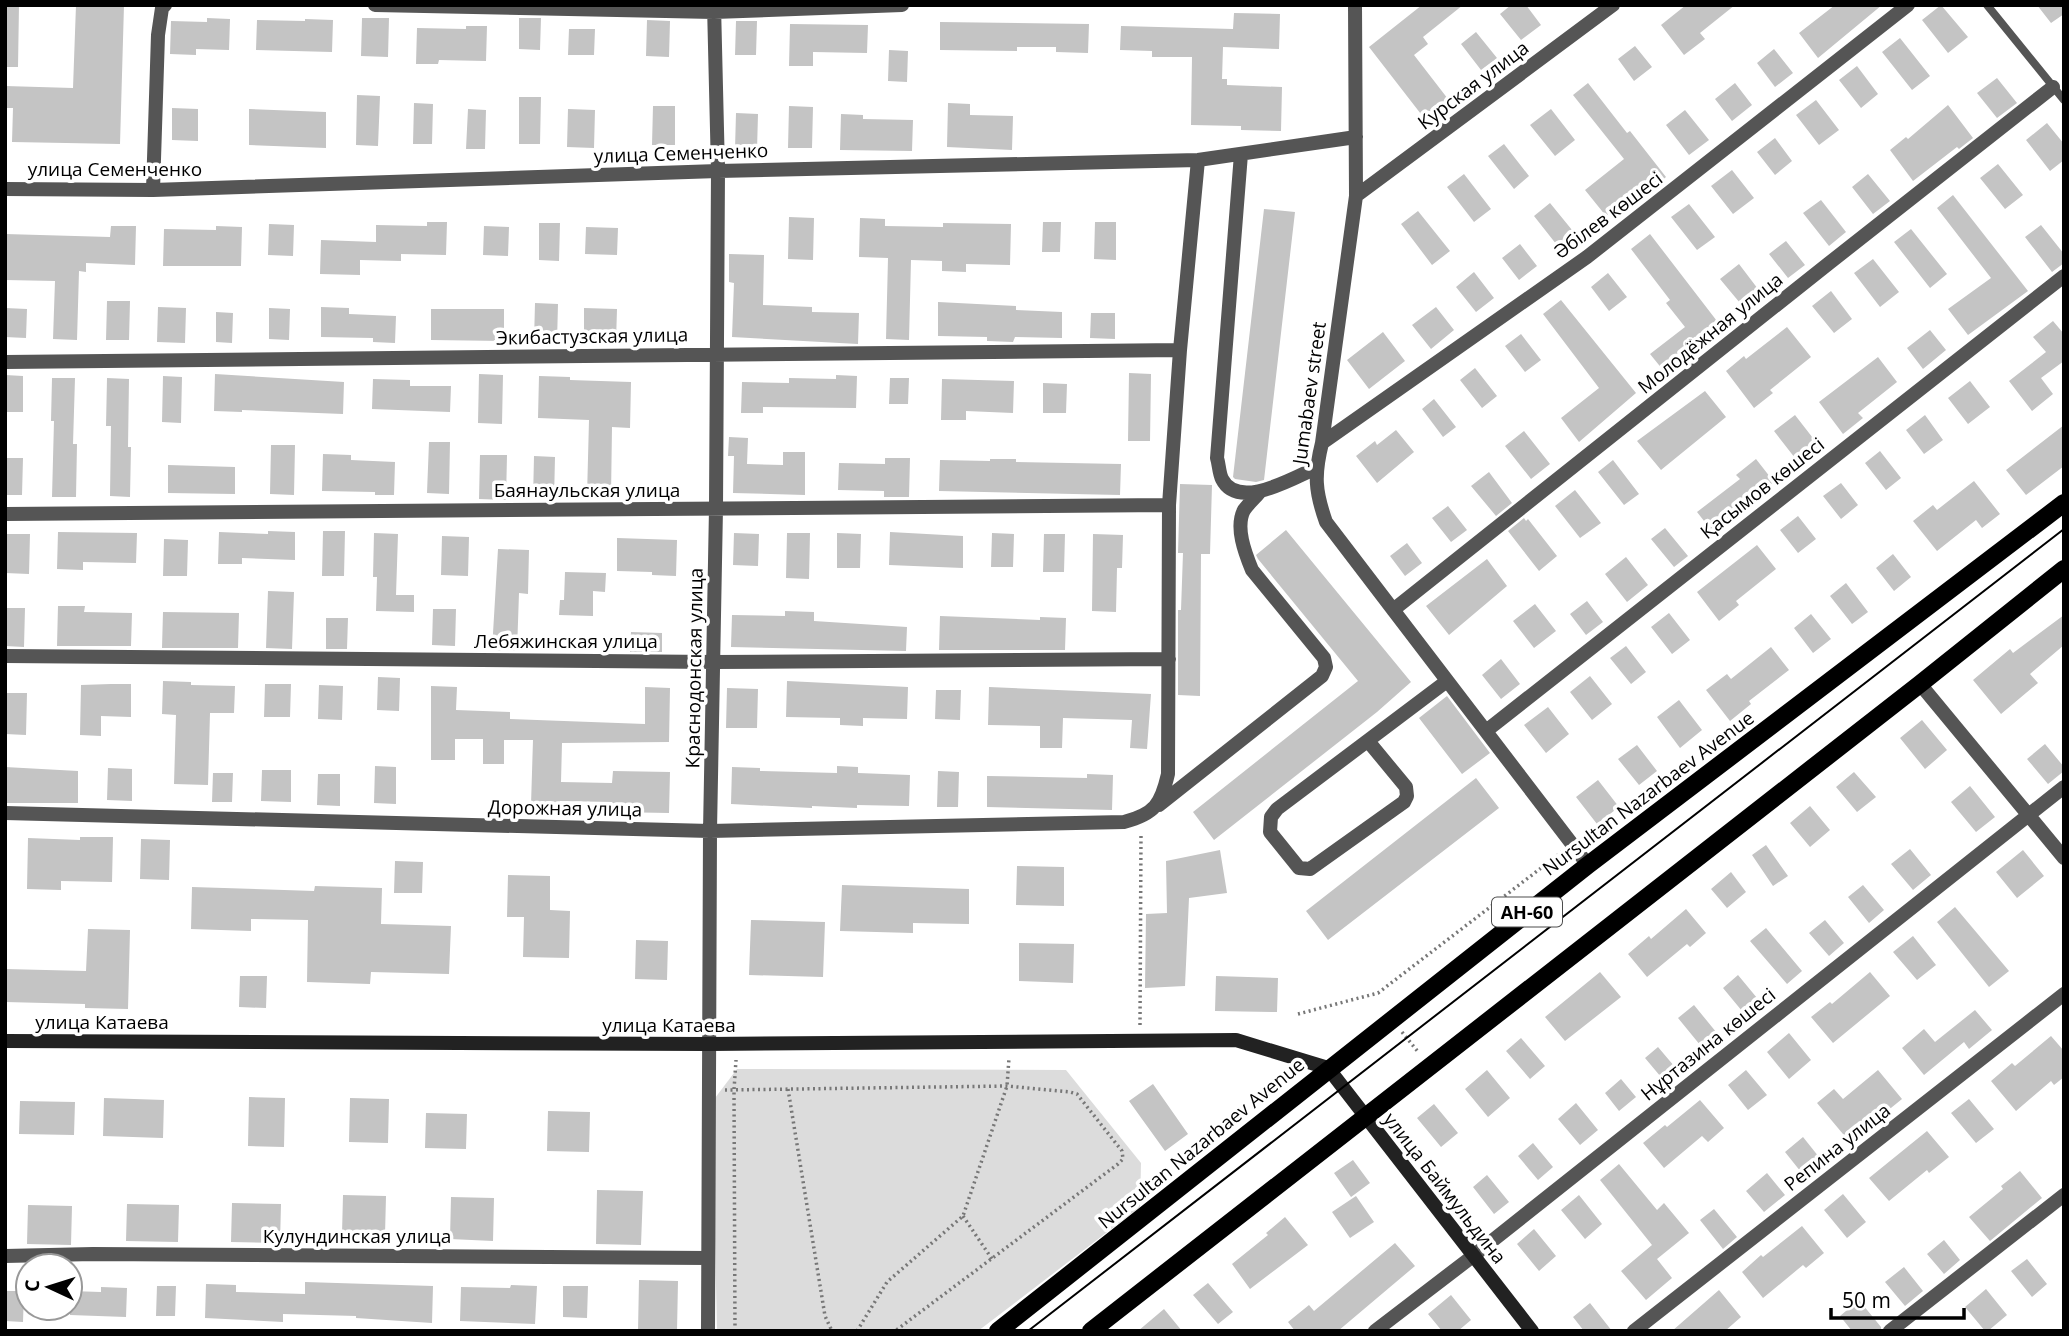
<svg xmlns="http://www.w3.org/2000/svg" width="2069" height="1336" viewBox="0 0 2069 1336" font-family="'Open Sans',sans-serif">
<rect width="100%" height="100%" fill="#fff"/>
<path fill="#dcdcdc" d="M737 1069 1066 1070 1141 1163 1140 1207 978 1331H717L712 1102Z"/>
<path fill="#c4c4c4" d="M5 5H19L18 67H5Z
M76 5H124L120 144 12 142 13 108H5V86L73 88Z
M1422 5H1463L1423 37 1428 44 1414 55 1448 99 1424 118 1369 47Z
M1511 5H1526L1541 25 1521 40 1500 14Z
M1686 5H1735L1700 33 1705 39 1684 55 1661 25Z
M1835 5H1882L1818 58 1799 33Z
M1941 5 1968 37 1948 53 1922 20Z
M2037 5H2064V14L2051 23Z
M1234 13 1280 14 1279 49 1223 47 1222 79H1227V85L1282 87 1281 131 1241 130V126L1191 125 1192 57H1152V51L1120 50 1121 26 1233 29Z
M207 18 230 19 229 50 196 49V55L170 54 171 21 207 22Z
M362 18H389L388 57 361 56Z
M519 18H541L540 50 519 49Z
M305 19 333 20 332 52 256 50 257 20 305 21Z
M647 20 670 21 669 57 646 56Z
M736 21H757L756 55H735Z
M940 22 1089 24 1088 53 1056 52V47H1017V51L940 50Z
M790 24 868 25 867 53 813 52V66H789Z
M466 26H487L486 61 439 60 438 64H416L417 28 466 29Z
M569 29H595L594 55H568Z
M1476 32 1497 58 1481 70 1461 44Z
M1900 38 1930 76 1912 90 1882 52Z
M1635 46 1652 67 1634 81 1618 59Z
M1774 49 1793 73 1775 87 1757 63Z
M889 50 908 51 907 82 888 81Z
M1857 66 1878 94 1861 108 1839 80Z
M1997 78 2017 103 1997 118 1977 93Z
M1588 83 1627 133 1630 131 1666 177 1649 191 1645 186 1606 216 1585 190 1624 159 1573 95Z
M1735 83 1752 105 1732 121 1715 99Z
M357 95 380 96 378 146 356 145Z
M519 97H541L540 144H519Z
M1816 100 1839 130 1819 145 1796 115Z
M414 103 433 104 432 144H413Z
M948 103 970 104V115L1013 116 1012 150 947 147Z
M1948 105 1973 138 1959 149 1957 147 1913 181 1890 150 1906 137 1908 139Z
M653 106H675V145H652Z
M789 106 813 107 812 148H788Z
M172 108 198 109V141L172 140Z
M249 109 326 112V148L249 145Z
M468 109 486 110 485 149H466Z
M568 109 595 110 594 148 567 147Z
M1551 109 1575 140 1555 156 1530 125Z
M1685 110 1709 140 1689 155 1666 125Z
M736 113 758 114 757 150 735 149Z
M841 114 863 115V119L913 120 912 151 840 150Z
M2047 123 2064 144V160L2050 171 2026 140Z
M1775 138 1792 161 1775 175 1757 152Z
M1504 144 1529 176 1514 189 1488 156Z
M1998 164 2023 195 2005 209 1980 178Z
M1732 170 1754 198 1733 214 1711 186Z
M1464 174 1491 209 1474 222 1447 187Z
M1868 174 1890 201 1873 214 1852 187Z
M1953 195 2028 291 1968 335 1948 309 1991 278 1937 208Z
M1821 200 1846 232 1829 246 1803 213Z
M1550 203 1581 241 1564 254 1534 216Z
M1689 204 1715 237 1697 250 1671 217Z
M1264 209 1295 212 1264 480 1256 482 1235 479 1233 477Z
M1418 211 1450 251 1432 265 1401 224Z
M789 217 814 218 813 260 788 259Z
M860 218 885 219V226L943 227V223L1011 224 1010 265 966 264V272L942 271V261L911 260 909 340 886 339 888 258 859 257Z
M427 222H447L446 255 401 254V261L360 260V275L320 274 321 240 376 242V225L427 226Z
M1043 222H1061L1060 252H1042Z
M1095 222H1116V260L1094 259Z
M539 223H560L559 261 539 260Z
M269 224 294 225 293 256 268 255Z
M2041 225 2064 254V263L2052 272 2025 237Z
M111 226H136L135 265 86 263V272L79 271 77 340 53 339 55 281 5 280V234L110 237Z
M216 226 242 227 241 266H163L164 229 216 230Z
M484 226 509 227 508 256 483 255Z
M586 227 618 228 617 255 585 254Z
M1911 229 1947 274 1930 288 1894 242Z
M1650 234 1720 325 1663 370 1650 354 1685 327 1666 303 1670 300 1631 249Z
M1786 241 1805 265 1788 278 1769 254Z
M1520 244 1537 266 1519 280 1502 258Z
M729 254 764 255 763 305 812 307V312L859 313 858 344 732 337 734 283 729 282Z
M1873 259 1899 292 1880 307 1854 273Z
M1739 264 1758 289 1740 303 1720 279Z
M1474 272 1494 298 1476 312 1456 287Z
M1608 273 1627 297 1609 311 1591 287Z
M1831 291 1852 319 1834 333 1812 306Z
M1561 300 1636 393 1579 442 1561 418 1599 388 1543 314Z
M107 301H130L129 340H106Z
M938 302 1016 306V310L1062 312V338L1015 337 1013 342 987 341V337L938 336Z
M535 303 558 304 557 342 534 341Z
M158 307 186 308 185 343 157 342Z
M321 307 349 308V314L396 316 395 343 373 342V338L321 337Z
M1436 307 1454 330 1431 349 1412 325Z
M5 308 27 309 26 338 5 337Z
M269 308 290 309 289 340 269 339Z
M584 308 617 309 616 342 584 341Z
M431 309H504V341L431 340Z
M216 312 233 313 232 343 216 342Z
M1091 313H1115V339L1090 338Z
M2053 321 2064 334V361L2041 378 2053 394 2032 411 2009 381 2046 352 2033 337Z
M1787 327 1811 357 1770 390 1773 393 1754 408 1726 371 1744 356 1746 359Z
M1930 330 1946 350 1923 369 1907 348Z
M1383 332 1405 361 1369 389 1347 360Z
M1521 334 1541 360 1525 372 1505 346Z
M1878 357 1897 382 1858 413 1863 418 1843 434 1819 402Z
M1475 368 1497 396 1482 408 1460 380Z
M1129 373 1151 374 1150 441H1128Z
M215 374 344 382 343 414 242 410V412L214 411Z
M479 374 503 375 502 424 478 423Z
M5 375 23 376V412H5Z
M836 375 857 376 856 408 763 407V413H741L742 382 789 383V378L836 379Z
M163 376 182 377 181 423 162 422Z
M539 376 570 377V380L631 382 630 428 612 427 611 496H587L589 420 538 418Z
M52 378H75L73 444H77L76 497H52L54 421H51Z
M107 378 129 379 128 447H131L130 497 110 496 111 426H106Z
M890 378H909L908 404H889Z
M373 379 410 380V386H451L450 412 372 409Z
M942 379 1014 381 1013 413 966 411V420H941Z
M1970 381 1990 407 1968 424 1948 398Z
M1043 383 1067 384 1066 413H1043Z
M1705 391 1726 417 1661 470 1637 441Z
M1434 399 1456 427 1443 437 1422 409Z
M1795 415 1823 451 1802 467 1774 431Z
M1925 415 1943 440 1924 454 1906 430Z
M2064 425V466L2026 495 2006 470Z
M1396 430 1414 452 1377 483 1356 456 1375 441 1377 445Z
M1524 431 1550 464 1531 479 1505 446Z
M729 437 748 438 747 464 783 465V452H805V495L733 493 734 456H728Z
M429 442H450L449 494 427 493Z
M271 445H295L294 495 270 494Z
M1880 451 1901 478 1886 490 1865 463Z
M323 454 351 455V460L395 462 394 495H375V492L322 491Z
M480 455H507L506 500 479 499Z
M534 456 555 457 554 500H533Z
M5 458H23L22 495H5Z
M885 458H910L909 497H884V491L838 490 839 463 885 464Z
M990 459H1016V462L1121 464 1120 495 939 491 940 460 990 461Z
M1756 459 1774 482 1736 513 1739 517 1715 535 1697 512 1740 479 1736 475Z
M1613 460 1639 494 1624 505 1598 472Z
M168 465 235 467V494L168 493Z
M1489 472 1512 503 1496 516 1471 486Z
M1974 481 2000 514 1982 528 1976 520 1937 551 1913 521 1933 505 1937 510Z
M1841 483 1858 505 1841 519 1823 496Z
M1180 484 1212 485 1210 554H1201L1200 696 1178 695V610H1181L1183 553H1178Z
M1575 490 1601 523 1580 538 1555 506Z
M1448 506 1467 530 1451 542 1432 518Z
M1798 516 1816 539 1798 553 1780 530Z
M1524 518 1526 521 1528 519 1557 556 1539 571 1508 531Z
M1665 528 1688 556 1674 567 1651 539Z
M1286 530 1411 682 1377 712 1214 840 1193 812 1358 681 1258 559 1256 555Z
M268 531 295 532V560L242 558V564H218L219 532 268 534Z
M323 531H345L344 576H322Z
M58 532 137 533 136 563 83 562V570L57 569Z
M890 532 963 536V568L889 565Z
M374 533 398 534 396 595H414V612L376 611 377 577H373Z
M734 533 759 534 758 566 733 565Z
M787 533H810L809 579 786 578Z
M837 533 861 534 860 568H837Z
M992 533 1014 534 1013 567H991Z
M5 534H30L29 574 5 573Z
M1044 534H1065L1064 572H1043Z
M1093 534 1123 535 1122 568H1117L1116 612 1092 611Z
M442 536 469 537 468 576 441 575Z
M617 538 677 540 676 576 652 575V572L617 571Z
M164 539 188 540 187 576H163Z
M1407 543 1422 563 1405 576 1390 556Z
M1757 545 1776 569 1736 601 1739 605 1719 621 1697 592Z
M498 549 529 550 528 594 519 593 517 651 492 650Z
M1893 554 1911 577 1894 591 1876 568Z
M1626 557 1648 585 1627 602 1605 574Z
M1487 559 1507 586 1449 635 1426 606Z
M565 572 606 573 605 592 593 591V616L559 615 560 600H564Z
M1846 583 1868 612 1852 624 1830 596Z
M268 591 294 592 292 649 266 648Z
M1587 601 1603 622 1586 635 1570 614Z
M1535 604 1556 631 1534 648 1513 621Z
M58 606H85L84 612 132 613 131 646H57Z
M5 608H25L24 647 5 646Z
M433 609H456L455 646 432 645Z
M785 611 814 612V621L907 627 906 651 731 647 732 615 785 616Z
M163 612 239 613 238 648H162Z
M1669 613 1690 640 1672 654 1651 627Z
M1811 614 1831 639 1813 653 1794 628Z
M2064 615V645L2030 674 2038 683 2001 714 1973 680 2010 649 2013 653Z
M940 616 1040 620V617L1066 618 1065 650H939Z
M326 618H348L347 649H326Z
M631 632 662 633V652H630Z
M1626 646 1646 672 1631 684 1610 658Z
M1771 647 1789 670 1749 701 1751 704 1730 721 1706 690 1727 674 1731 679Z
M1501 659 1520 684 1501 699 1482 675Z
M1590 676 1612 704 1592 720 1570 692Z
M378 677 400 678 399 711 377 710Z
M163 681 191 682V685L235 686 234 713H210L208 785 174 784 176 715 162 714Z
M787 681 908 687 907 719 863 718V726L840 725V718L786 717Z
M111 684H131V717L101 716V736L80 735 81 685Z
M265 684H291L290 717H264Z
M319 685 343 686 342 720 318 719Z
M431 686 457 687 456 710 510 712V719L645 724V687L670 688 669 742 562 743 561 782 612 783 613 771 670 772 669 813 612 812V802L560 801V806L531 805 533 740H504V764H483V739H455V760H431Z
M989 687 1151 694 1147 749 1130 748 1132 720 1063 718 1062 748H1040V726L988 725Z
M727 688 758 689 757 728H726Z
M936 690H961L960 720 935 719Z
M5 693H27L26 735 5 734Z
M1447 696 1490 753 1462 774 1419 718Z
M1679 700 1702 730 1680 748 1657 717Z
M1548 707 1569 734 1546 753 1524 725Z
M1922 720 1947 750 1925 769 1900 738Z
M2045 744 2064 767V771L2048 784 2027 759Z
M1637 745 1657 771 1639 785 1618 759Z
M375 766 396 767V804L374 803Z
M837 766 858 767V773L910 775 909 806 857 805V808L812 806V808L731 804 732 767 760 768V771L837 773Z
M5 767 78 771V803H5Z
M108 768 132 769V801L107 800Z
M262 770H291V802L261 801Z
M938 771 959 772 958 807H937Z
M1854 772 1876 797 1857 812 1836 787Z
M213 773H233L232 802H212Z
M318 774H340V806L317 805Z
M1087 774 1113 775 1112 810 987 807V776L1087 778Z
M1476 778 1499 808 1328 940 1306 911Z
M1598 780 1619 807 1597 824 1576 797Z
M1970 786 1995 817 1976 832 1951 802Z
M1810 806 1830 830 1810 847 1790 823Z
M80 837H113L112 882 61 881V890L27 889 28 838 80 840Z
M141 839 170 840 169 880 140 879Z
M1766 845 1788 876 1773 886 1752 855Z
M1910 849 1931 875 1913 890 1891 864Z
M1220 850 1227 893 1189 898 1185 986 1145 988 1146 914 1167 913 1166 861Z
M2023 850 2044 876 2017 898 1996 872Z
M395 861 423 862 422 893H394Z
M1017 866 1064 867V906L1016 905Z
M1731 872 1746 892 1727 908 1711 889Z
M508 875 550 876V910L570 911 569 958 523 957 524 917H507Z
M842 885 969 889V924L913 923V933L840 931Z
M1863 885 1884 910 1869 923 1848 897Z
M315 886 382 888 381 924 451 926 449 974 371 972 370 984 307 982 308 920 251 919V931L191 929 192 887 314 891Z
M1955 907 2009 971 1989 987 1937 922Z
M1686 909 1706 933 1690 947 1687 944 1647 977 1628 954 1649 936 1651 939Z
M751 920 825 922 823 977 749 975Z
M1825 920 1844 943 1829 956 1809 933Z
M1766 928 1802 971 1787 984 1750 941Z
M88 929 130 930 128 1009 85 1008V1004L5 1002V969L86 971Z
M1913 936 1936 965 1917 980 1893 952Z
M636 940 668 941 667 980 635 979Z
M1019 943 1074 944 1073 983 1019 981Z
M1600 972 1621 997 1565 1041 1545 1017Z
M1870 972 1890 996 1833 1043 1811 1017 1830 1002 1832 1004Z
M1738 975 1762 1004 1747 1017 1723 988Z
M240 976H267L266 1008 239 1007Z
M1216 976 1278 978 1277 1012 1215 1011Z
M1694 1005 1721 1038 1705 1051 1678 1018Z
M1975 1010 1992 1030 1969 1049 1964 1042 1924 1075 1902 1048 1924 1029 1935 1042Z
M1789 1033 1811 1060 1789 1079 1767 1052Z
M2051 1036 2064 1051V1077L2054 1085 2051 1081 2016 1111 1991 1081 2012 1063 2015 1066Z
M1521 1038 1545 1066 1530 1079 1506 1051Z
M1658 1047 1680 1073 1666 1083 1645 1058Z
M1487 1070 1510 1098 1488 1117 1465 1089Z
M1746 1070 1767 1095 1748 1110 1728 1085Z
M1878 1070 1902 1099 1886 1112 1885 1110 1848 1140 1817 1103 1834 1089 1843 1099Z
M1621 1079 1636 1097 1619 1111 1605 1093Z
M1153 1084 1188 1134 1165 1151 1129 1101Z
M249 1097 285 1098 284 1147 248 1146Z
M104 1098 164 1100 163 1138 103 1136Z
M350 1098 389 1099 388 1143 349 1142Z
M1969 1099 1994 1129 1976 1143 1951 1113Z
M1700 1100 1724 1128 1708 1142 1702 1136 1664 1168 1643 1143 1665 1125 1667 1127Z
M20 1101 75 1102 74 1135 19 1134Z
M1576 1103 1598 1130 1580 1145 1558 1119Z
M1434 1104 1458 1133 1441 1147 1417 1118Z
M548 1111 590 1112 589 1152 547 1151Z
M426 1113 467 1114 466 1149 425 1148Z
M1927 1131 1949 1157 1929 1173 1927 1170 1889 1201 1869 1178Z
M1803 1137 1823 1162 1805 1177 1785 1152Z
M1533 1143 1553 1167 1538 1180 1518 1156Z
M1353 1160 1370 1183 1351 1197 1334 1173Z
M1619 1164 1657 1210 1664 1203 1689 1233 1657 1259 1672 1278 1646 1300 1621 1271 1652 1245 1600 1180Z
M2020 1171 2042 1198 1990 1241 1969 1217 2003 1189 2001 1186Z
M1767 1173 1785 1195 1764 1212 1746 1191Z
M1487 1175 1509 1202 1494 1214 1473 1187Z
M597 1190 643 1191 641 1245 596 1244Z
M1843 1194 1866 1222 1847 1238 1824 1210Z
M343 1195 386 1196 385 1235 342 1234Z
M1579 1195 1602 1224 1585 1239 1561 1210Z
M1356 1196 1374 1222 1350 1238 1332 1212Z
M451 1197 494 1198 493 1241 450 1239Z
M232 1203 281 1204 280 1243 231 1242Z
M127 1204 179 1205 178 1242 126 1241Z
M28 1205 72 1206 71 1245 27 1244Z
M1714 1209 1737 1237 1723 1249 1700 1220Z
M1285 1217 1308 1245 1250 1289 1232 1264 1268 1235 1266 1233Z
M1802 1226 1824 1253 1806 1268 1803 1265 1763 1298 1742 1272 1761 1255 1763 1257Z
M1534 1229 1556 1256 1539 1271 1517 1244Z
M1944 1240 1960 1260 1944 1274 1927 1254Z
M1395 1243 1415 1266 1338 1331H1295L1288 1322 1309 1305 1314 1311Z
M2027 1259 2047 1284 2032 1297 2011 1271Z
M1904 1267 1923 1291 1905 1306 1885 1282Z
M639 1280 678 1281 677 1331H638Z
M305 1282 433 1286 432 1323 356 1318V1316L283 1314V1322L205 1318 206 1284 236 1285V1292L305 1294Z
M1208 1283 1233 1312 1218 1324 1193 1295Z
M511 1285 537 1286 535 1324 460 1321 461 1287 510 1288Z
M157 1286H176L175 1316H156Z
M563 1286H588L587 1318 563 1317Z
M101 1287 127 1288 126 1317 70 1315V1291L101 1292Z
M1986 1289 2007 1315 1988 1331H1985L1965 1307Z
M1719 1290 1741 1317 1725 1331H1672Z
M5 1291H24L23 1322 5 1321Z
M1451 1295 1471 1320 1458 1331H1442L1428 1314Z
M1859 1300 1881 1327V1331H1852L1840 1316Z
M1590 1303 1612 1331H1584L1573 1317Z
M1164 1309 1182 1331H1138Z"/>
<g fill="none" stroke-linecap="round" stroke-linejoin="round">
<path stroke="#777" stroke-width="3.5" stroke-dasharray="2 3.5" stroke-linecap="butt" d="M1298 1014 1378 993 1562 852
M1140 1025 1141 833
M1402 1032 1419 1053
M788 1089 825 1316 832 1331
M725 1090 1007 1086 1070 1092 1077 1094 1122 1151 1123 1159 1118 1164 895 1331
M963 1216 992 1259
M735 1331 734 1090 736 1060
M857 1331 887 1282 963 1216 1007 1086 1009 1058"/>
<path stroke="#555" stroke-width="8" d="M1987 5 2064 100"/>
<path stroke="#555" stroke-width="14" d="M375 5 714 12 902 5
M1355 5 1356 196 1322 443C1314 475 1315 491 1326 522L1588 865
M1241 154 1217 458C1219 464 1219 473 1222 479 1238 511 1293 478 1316 468
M5 189 153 190 718 171 1198 160 1356 137
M153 190 158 35 162 8 165 5
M1356 196 1613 5
M5 362 1180 350
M1322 443 1587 257 1908 5
M5 514 1169 505
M1393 610 1828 264 2053 87
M5 656 714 662 1169 659
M1920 684 2064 858
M1486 731 2064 276
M1368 741 1406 787 1407 796 1404 802 1310 869 1299 868 1270 832 1271 817 1277 809 1447 681
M1159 805 1322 676 1326 667 1324 658 1252 570C1245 553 1235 527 1244 510 1248 504 1255 498 1259 493
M5 813 710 831 1124 822C1155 814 1161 804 1168 774L1169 505 1180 350 1198 160
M5 1256 93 1254 708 1258
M708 1331 710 831 716 508 718 171 714 5
M1375 1331 1473 1256 2064 787
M1634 1331 2064 994
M1890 1331 2064 1195"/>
<path stroke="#222" stroke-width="14" d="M5 1041 709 1044 1236 1040 1328 1068 1532 1331"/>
<path stroke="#000" stroke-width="18" d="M998 1331 1588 865 2064 503
M1091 1331 1920 684 2064 569"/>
<path stroke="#000" stroke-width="2" d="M1028 1331 2064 529"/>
</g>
<g text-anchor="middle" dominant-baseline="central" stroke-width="7" stroke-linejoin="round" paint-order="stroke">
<rect fill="#fff" stroke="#4c4c4c" stroke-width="2" x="1492" y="897.5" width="70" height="29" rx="5"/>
<g font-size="18" font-weight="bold" fill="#000">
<text x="1527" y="912">АН-60</text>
</g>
<g font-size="19" fill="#000" stroke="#fff">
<text transform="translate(1473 85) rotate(-37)">Курская улица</text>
<text transform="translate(681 153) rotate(-2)">улица Семенченко</text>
<text x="115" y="169">улица Семенченко</text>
<text transform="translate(1608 215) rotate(-37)">Әбілев көшесі</text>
<text transform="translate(1710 333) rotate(-39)">Молодёжная улица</text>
<text transform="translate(592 336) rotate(-1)">Экибастузская улица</text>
<text transform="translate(1309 393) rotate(-82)">Jumabaev street</text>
<text transform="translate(1762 488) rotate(-38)">Қасымов көшесі</text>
<text x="587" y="490">Баянаульская улица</text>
<text x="566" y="641">Лебяжинская улица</text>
<text transform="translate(694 668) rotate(-89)">Краснодонская улица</text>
<text transform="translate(1648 793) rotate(-37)">Nursultan Nazarbaev Avenue</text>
<text transform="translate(565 808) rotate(1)">Дорожная улица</text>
<text x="102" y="1022">улица Катаева</text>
<text x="669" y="1025">улица Катаева</text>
<text transform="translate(1708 1044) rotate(-39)">Нұртазина көшесі</text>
<text transform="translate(1201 1143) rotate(-39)">Nursultan Nazarbaev Avenue</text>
<text transform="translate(1837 1147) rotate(-38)">Репина улица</text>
<text transform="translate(1445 1188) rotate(52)">улица Баймульдина</text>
<text x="357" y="1236">Кулундинская улица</text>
</g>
</g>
<rect width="2069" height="1336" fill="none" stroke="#000000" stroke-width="14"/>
<g transform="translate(49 1287) rotate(274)"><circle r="33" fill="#ffffff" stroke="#999999" stroke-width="2"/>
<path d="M0-5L12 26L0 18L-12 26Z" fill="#000000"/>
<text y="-10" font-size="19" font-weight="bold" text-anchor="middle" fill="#000000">С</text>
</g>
<path d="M1831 1308v10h133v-10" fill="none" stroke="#000000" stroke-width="3.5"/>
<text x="1842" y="1308" font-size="21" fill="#000000" stroke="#ffffff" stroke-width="5" paint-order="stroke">50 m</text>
</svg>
